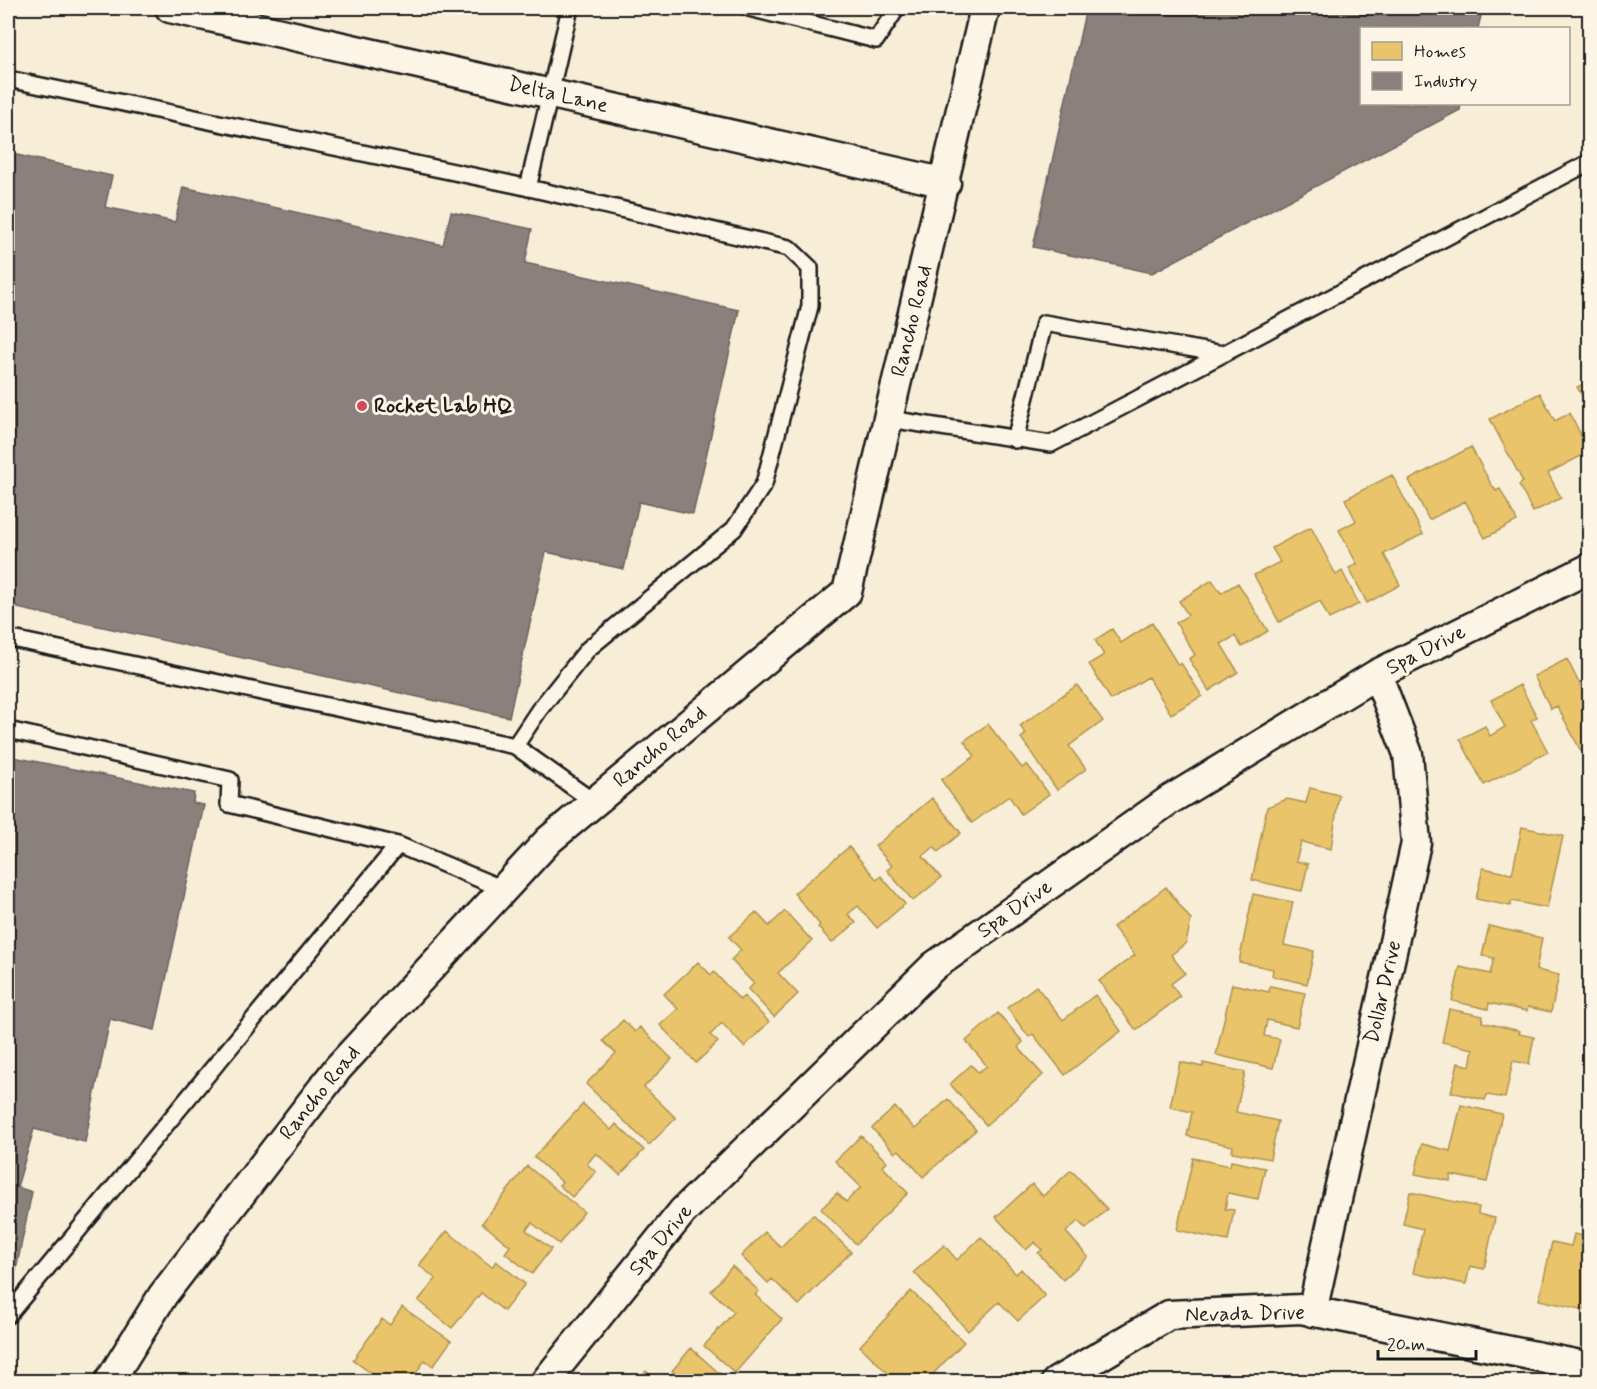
<svg xmlns="http://www.w3.org/2000/svg" width="1597" height="1389" viewBox="0 0 1597 1389" font-family="Mynerve,sans-serif">
<rect width="100%" height="100%" fill="#f8eed7"/>
<filter id="ink" filterUnits="userSpaceOnUse"><feTurbulence type="fractalNoise" baseFrequency=".0167" numOctaves="2"/><feDisplacementMap in="SourceGraphic" scale="12" xChannelSelector="R" yChannelSelector="G"/><feConvolveMatrix kernelMatrix="1 2 1 2 8 2 1 2 1" color-interpolation-filters="sRGB"/></filter>
<g filter="url(#ink)">
<path fill="#e9c46a" stroke="#ac9253" stroke-width="1.5" d="M1590 381V410L1577 387Z
M1540 393 1555 421 1570 413 1589 452 1548 473 1561 498 1533 512 1519 485 1523 482 1490 419Z
M1471 447 1491 484 1496 491 1500 489 1517 521 1485 538 1465 501 1429 520 1409 480Z
M1392 475 1423 534 1384 554 1400 585 1367 603 1349 568 1357 564 1339 530 1356 521 1345 499Z
M1311 527 1336 575 1342 571 1359 604 1329 619 1320 601 1279 622 1254 575 1280 562 1272 548Z
M1212 580 1221 593 1238 583 1268 631 1242 647 1235 636 1221 644 1238 672 1209 691 1189 659 1195 655 1176 623 1188 615 1179 601Z
M1152 623 1178 665 1181 663 1202 696 1171 714 1148 677 1111 700 1089 664 1104 655 1095 640 1112 629 1121 643Z
M1567 659 1586 697 1590 695V746L1581 751 1557 706 1551 709 1534 676Z
M1077 685 1103 721 1069 746 1086 769 1057 790 1021 738 1026 734 1020 726Z
M1520 685 1537 717 1531 720 1548 752 1484 785 1460 739 1485 726 1490 736 1505 727 1491 700Z
M988 724 1022 768 1027 764 1049 794 1021 814 1009 796 972 823 941 780 975 756 964 741Z
M1310 788 1339 795 1331 849 1301 842 1296 861 1308 864 1302 891 1252 880 1267 807 1287 799 1306 803Z
M932 798 961 833 938 852 934 847 923 856 941 878 913 901 887 870 892 866 875 846Z
M1522 827 1563 836 1547 908 1512 901 1510 906 1476 899 1483 868 1512 874Z
M849 847 877 880 881 876 905 904 877 928 858 906 848 914 856 923 832 943 818 927 820 925 794 893Z
M1166 887 1191 920 1186 943 1171 955 1185 973 1171 984 1180 997 1136 1030 1099 981 1135 955 1113 927Z
M1253 894 1293 902 1284 945 1314 951 1307 984 1272 976 1273 969 1239 962Z
M785 911 812 941 778 973 798 994 774 1017 748 989 754 984 731 960 741 950 729 937 756 912 769 926Z
M1489 926 1542 938 1536 970 1559 975 1551 1012 1528 1007 1527 1011 1489 1003 1488 1009 1452 1001 1460 967 1490 974 1494 958 1482 956Z
M698 962 711 975 714 972 740 1000 744 996 769 1022 744 1047 722 1023 710 1035 718 1042 696 1063 660 1025 678 1009 664 994Z
M1232 984 1269 992 1270 986 1305 993 1297 1027 1267 1020 1264 1036 1280 1039 1273 1068 1216 1055Z
M1036 986 1063 1020 1095 995 1121 1031 1065 1075 1033 1034 1029 1037 1007 1008Z
M1449 1009 1483 1016 1482 1022 1520 1031 1519 1034 1534 1037 1529 1064 1513 1061 1505 1098 1487 1095 1485 1100 1451 1092 1458 1063 1470 1066 1473 1049 1442 1042Z
M998 1013 1023 1042 1018 1047 1043 1075 986 1125 950 1084 971 1065 978 1072 987 1066 966 1041Z
M623 1020 635 1032 640 1027 672 1059 644 1087 676 1118 649 1145 586 1084 616 1053 603 1041Z
M1180 1062 1203 1067V1063L1245 1072 1236 1112 1278 1121 1270 1159 1232 1152 1233 1146 1187 1136 1192 1112 1170 1107Z
M948 1099 976 1130 923 1177 899 1150 895 1153 872 1128 895 1107 915 1129Z
M583 1104 611 1130 616 1124 644 1150 620 1175 596 1153 587 1164 596 1172 572 1197 559 1185 562 1182 534 1157Z
M1461 1105 1502 1114 1487 1182 1451 1175 1450 1181 1415 1174 1422 1144 1450 1151Z
M861 1136 887 1162 882 1166 908 1193 856 1244 821 1209 837 1193 846 1202 861 1187 835 1161Z
M1193 1158 1230 1166 1231 1161 1265 1168 1258 1199 1228 1193 1225 1209 1234 1210 1228 1241 1177 1230Z
M1590 1165V1207L1581 1205Z
M527 1166 584 1212 559 1244 532 1223 526 1230 551 1249 532 1274 505 1253 510 1246 482 1223Z
M1071 1170 1107 1209 1086 1229 1078 1221 1066 1232 1088 1257 1063 1280 1038 1253 1042 1250 1035 1242 1026 1250 996 1217 1032 1184 1043 1196Z
M1410 1192 1479 1207 1478 1214 1495 1218 1484 1269 1470 1266 1466 1284 1413 1273 1423 1229 1403 1224Z
M813 1214 851 1252 799 1305 772 1279 768 1283 741 1256 765 1232 781 1247Z
M447 1231 492 1267 496 1261 525 1284 504 1311 481 1293 452 1328 418 1301 436 1279 419 1265Z
M1574 1234 1590 1237V1311L1539 1300 1552 1242 1571 1246Z
M981 1237 1016 1274 1021 1269 1045 1296 1018 1321 999 1302 968 1331 914 1272 944 1245 957 1260Z
M732 1266 759 1291 755 1295 782 1319 735 1373 704 1346 734 1312 711 1291Z
M911 1291 964 1342 932 1375 939 1382H897L860 1346Z
M402 1307 451 1341 433 1366 425 1360 416 1373 427 1382H383L353 1360 382 1319 390 1325Z
M691 1348 729 1382H678L681 1378 672 1371Z
M646 1371 658 1382H636Z"/>
<path fill="#8a817c" stroke="#69635f" stroke-width="1.5" d="M1086 8H1483L1478 28H1362V104H1461L1460 110 1152 273 1033 247Z
M8 153 112 176 105 207 175 222 183 187 443 245 451 212 532 229 525 263 739 310 693 514 639 502 624 569 546 552 509 717 8 606Z
M8 756 194 793 193 803 204 805 155 1030 110 1019 85 1142 34 1129 17 1187 32 1192 14 1280 8 1278Z"/>
<g fill="none" stroke-linecap="round" stroke-linejoin="round">
<defs>
<path id="service" d="M749 8 876 40 897 8
M8 79 516 185 789 248 810 268V306L764 484 734 529 588 649 539 710 515 746
M528 188 570 8
M889 419 1051 444 1590 162
M1015 440 1044 323 1223 354
M8 638 515 746 594 802
M8 730 230 780 229 804 398 845 503 889
M8 1315 398 845"/>
<path id="minor" d="M170 8 946 183
M1312 1312 1416 843 1408 754 1377 674
M109 1382 163 1295 338 1068 549 840 847 592 985 8
M545 1382 683 1211 934 966 1168 801 1377 674 1590 568
M1056 1382 1169 1315 1301 1309 1590 1367"/>
</defs>
<use href="#service" stroke="#1c1c1c" stroke-width="20"/>
<use href="#minor" stroke="#1c1c1c" stroke-width="33"/>
<use href="#service" stroke="#fcf5e5" stroke-width="15"/>
<use href="#minor" stroke="#fcf5e5" stroke-width="28"/>
</g>
</g>
<circle fill="#d1495b" stroke="#fcf5e5" stroke-width="2" cx="362" cy="406" r="6"/>
<g text-anchor="middle" dominant-baseline="central" stroke-width="6" stroke-linejoin="round" paint-order="stroke">
<g font-size="21" fill="#1c1c1c" stroke="#fcf5e5">
<text transform="translate(558 95) rotate(13)">Delta Lane</text>
<text transform="translate(912 321) rotate(-76)">Rancho Road</text>
<text transform="translate(1426 650) rotate(-27)">Spa Drive</text>
<text transform="translate(660 747) rotate(-40)">Rancho Road</text>
<text transform="translate(1015 909) rotate(-35)">Spa Drive</text>
<text transform="translate(1383 992) rotate(-77)">Dollar Drive</text>
<text transform="translate(320 1093) rotate(-51)">Rancho Road</text>
<text transform="translate(661 1240) rotate(-50)">Spa Drive</text>
<text transform="translate(1245 1314) rotate(-1)">Nevada Drive</text>
</g>
<g font-size="21" font-weight="bold" fill="#1c1c1c" stroke="#fcf5e5" text-anchor="start">
<text x="374" y="406">Rocket Lab HQ</text>
</g>
</g>
<rect width="1597" height="1389" fill="none" stroke="#fcf5e5" stroke-width="30"/>
<rect x="15" y="15" width="1567" height="1359" fill="none" stroke="#1c1c1c" stroke-width="2" filter="url(#ink)"/>
<rect x="1360" y="27" width="210" height="78" fill="#fcf5e5" stroke="#a29e95" stroke-width="1.5"/>
<rect x="1372" y="42" width="30" height="18" fill="#e9c46a" stroke="#a29e95" stroke-width="1.5"/>
<text x="1414" y="57" font-size="18" fill="#1c1c1c">Homes</text>
<rect x="1372" y="72" width="30" height="18" fill="#8a817c" stroke="#a29e95" stroke-width="1.5"/>
<text x="1414" y="87" font-size="18" fill="#1c1c1c">Industry</text>
<path d="M1378 1350v9h98v-9" fill="none" stroke="#1c1c1c" stroke-width="3"/>
<text x="1387" y="1350" font-size="18" fill="#1c1c1c" stroke="#fcf5e5" stroke-width="4.5" paint-order="stroke">20 m</text>
</svg>
